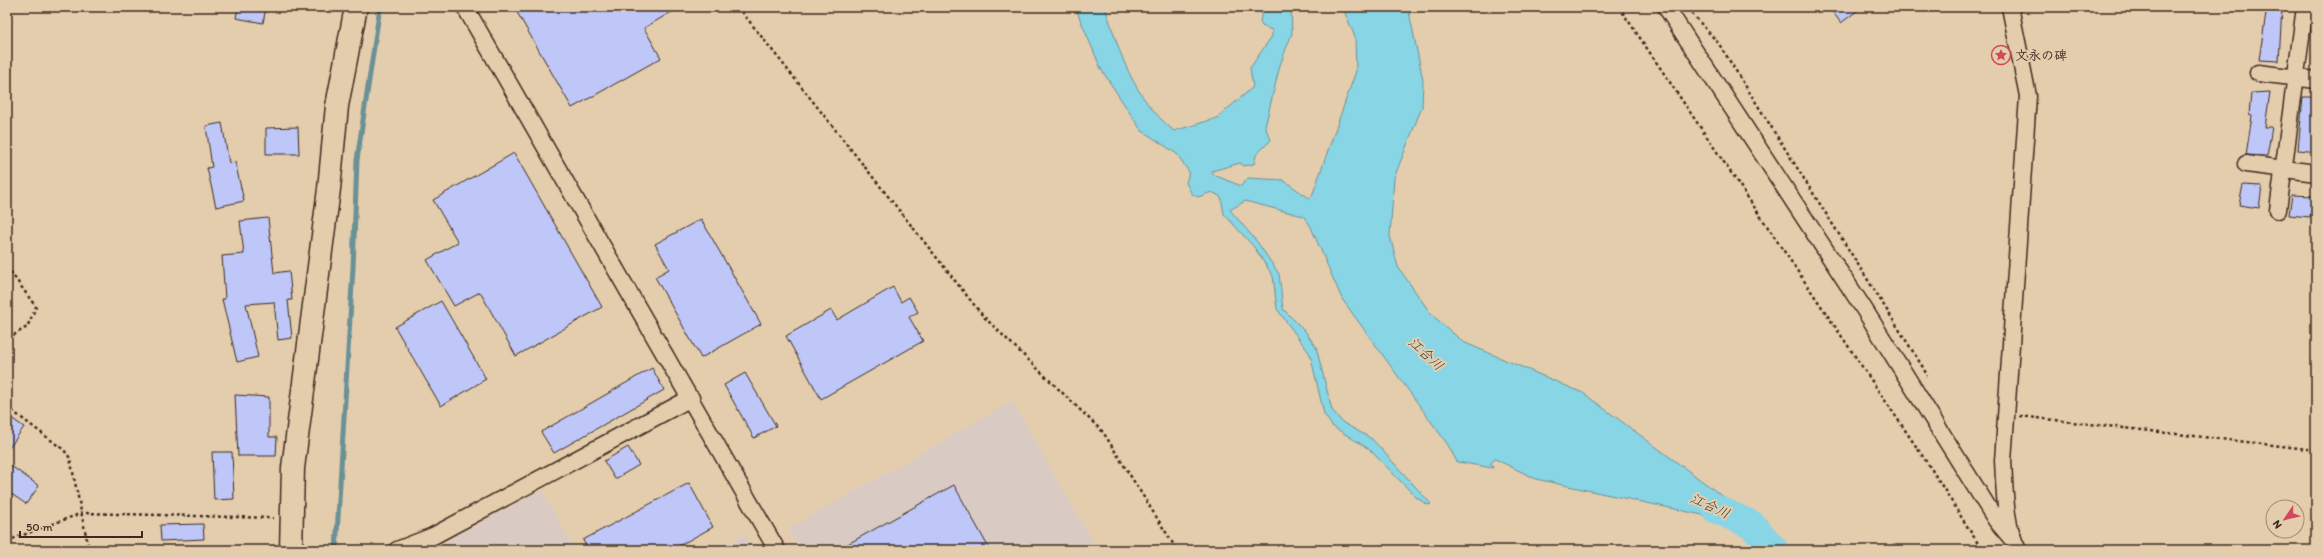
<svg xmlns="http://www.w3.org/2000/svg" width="2323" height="557" viewBox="0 0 2323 557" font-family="Itim,'Klee One',sans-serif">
<rect width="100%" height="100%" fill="#e4cdad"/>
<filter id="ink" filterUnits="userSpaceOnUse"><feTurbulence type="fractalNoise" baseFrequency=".025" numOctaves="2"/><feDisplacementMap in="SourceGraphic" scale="8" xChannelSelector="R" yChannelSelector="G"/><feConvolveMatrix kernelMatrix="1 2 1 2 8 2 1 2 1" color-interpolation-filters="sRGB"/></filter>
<g filter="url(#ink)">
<path fill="#d9cbc4" d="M1012 401 1098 550H800L788 529Z
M542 490 575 550H431Z
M744 534 753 550H716Z"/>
<path fill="#88d5e6" stroke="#699196" d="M1075 7H1105C1121 56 1132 96 1174 131L1217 118 1253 87 1250 68 1272 36V30L1262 26 1260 22 1263 7H1291L1292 33 1280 65 1265 127 1271 140 1256 155 1254 164 1244 166 1240 163 1212 171 1214 175 1241 186 1248 178 1283 180 1309 198 1312 196 1356 71 1355 37 1345 13 1349 7H1408L1423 80 1422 107 1394 178 1390 236 1398 267 1431 314 1463 342 1583 393 1767 529 1536 479 1495 459 1491 463 1493 468 1457 462 1448 445 1342 299 1310 225 1303 216 1245 201 1230 210 1258 243 1279 274 1283 309 1305 331 1316 347 1332 410 1342 422 1372 439 1431 504 1428 505 1417 498 1369 449 1332 426 1324 414 1310 354 1277 309 1273 276 1254 247 1224 214 1221 197 1212 192 1198 197 1192 194 1186 183 1189 172 1177 154 1141 130 1101 69Z"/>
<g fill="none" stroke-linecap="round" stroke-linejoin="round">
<path stroke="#699196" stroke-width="5" d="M336 550 353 268 357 160 380 7"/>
<path stroke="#88d5e6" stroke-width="29" d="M1716 509 1752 525 1774 550"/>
</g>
<path fill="#bec7f8" stroke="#3b2a1e" d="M238 7H266L263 23 236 18Z
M514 7H680L644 28 661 58 572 108Z
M1829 7H1862L1841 23Z
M2267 7H2282L2279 61 2259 60Z
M2270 92 2265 127H2272L2267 156 2246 155 2252 116 2249 115 2251 93Z
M2303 97H2316V152L2298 150Z
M222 123 229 163 235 162 244 201 216 207 207 168 212 167 206 126Z
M298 127 299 154H266V128Z
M514 153 602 307 516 356 480 292 454 306 427 260 458 242 433 200Z
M2243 185 2262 186 2259 208 2239 205Z
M2292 195 2314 196 2310 217 2289 215Z
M268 218 274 273 289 271 292 300H288L292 338 278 340 274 302 246 304 258 357 237 362 222 299H225L222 256 244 254 240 221Z
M701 219 761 324 701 358 655 277 669 269 655 244Z
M893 287 901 302 909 297 918 312 909 317 923 341 821 399 786 336 831 310 837 320Z
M441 301 486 379 441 406 395 327Z
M652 368 664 390 554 453 541 432Z
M745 373 776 426 754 438 724 385Z
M235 395 269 397V437H277L276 456H238Z
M7 415 24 427 7 451Z
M628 447 639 465 615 479 604 461Z
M212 452H232L234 499 214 500Z
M7 463 39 486 26 504 7 491Z
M689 483 713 527 671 550H588L583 540Z
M954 485 990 550H837Z
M203 524 204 539 161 541 160 525Z"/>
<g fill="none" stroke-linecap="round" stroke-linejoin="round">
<defs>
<path id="street" d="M465 7 777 550
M1666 7 1864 309 1996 520 2013 540
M2010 7 2028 96 2003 461C2005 491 2004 523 2018 550
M2258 73 2316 80
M2246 164 2316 173
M2278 210 2305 7
M397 550 433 536 691 398"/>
<path id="secondary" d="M291 550 293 468 329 189 337 106 356 7"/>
</defs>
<use href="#street" stroke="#3b2a1e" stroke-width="19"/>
<use href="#secondary" stroke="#3b2a1e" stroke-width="25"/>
<path stroke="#3b2a1e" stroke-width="2.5" stroke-dasharray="3 3" stroke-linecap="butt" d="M738 7 983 316 1103 432 1177 550
M1619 7 1932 470 1982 550
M1688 9 1719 44 1924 369 1927 376
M7 267 36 307 27 327 7 339
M7 407 64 450 70 458 89 550
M2020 416 2316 450
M7 541 82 513 273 518"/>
<use href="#street" stroke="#e4cdad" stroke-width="16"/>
<use href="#secondary" stroke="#e4cdad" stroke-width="22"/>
</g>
</g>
<defs>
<symbol id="sight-ring" viewBox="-11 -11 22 22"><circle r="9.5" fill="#e4cdad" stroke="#d1495b" stroke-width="1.5"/><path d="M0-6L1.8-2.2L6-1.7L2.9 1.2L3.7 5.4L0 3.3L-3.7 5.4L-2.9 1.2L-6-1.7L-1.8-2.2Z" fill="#d1495b"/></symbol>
</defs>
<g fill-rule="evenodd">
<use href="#sight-ring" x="1990" y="44" width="22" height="22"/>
</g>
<g text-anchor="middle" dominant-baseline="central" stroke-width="4" stroke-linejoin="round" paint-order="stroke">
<g font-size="13" font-weight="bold" fill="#3b2a1e" stroke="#e4cdad" text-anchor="start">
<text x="2015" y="55">文永の碑</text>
</g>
<g font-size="14" font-style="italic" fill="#433b32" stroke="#e4cdad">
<text transform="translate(1426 354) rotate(43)">江合川</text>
<text transform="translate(1710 506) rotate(25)">江合川</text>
</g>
</g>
<rect width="2323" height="557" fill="none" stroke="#e4cdad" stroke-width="24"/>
<rect x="12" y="12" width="2299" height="533" fill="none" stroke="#3b2a1e" stroke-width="1.5" filter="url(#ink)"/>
<g transform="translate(2285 519) rotate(235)"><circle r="19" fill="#e4cdad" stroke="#a08c74"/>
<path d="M0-3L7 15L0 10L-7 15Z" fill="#d1495b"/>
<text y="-6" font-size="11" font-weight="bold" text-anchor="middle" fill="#3b2a1e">N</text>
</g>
<path d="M20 531v6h122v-6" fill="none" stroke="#3b2a1e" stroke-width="2"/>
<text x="26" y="531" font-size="12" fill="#3b2a1e" stroke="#e4cdad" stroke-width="3" paint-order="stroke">50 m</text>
</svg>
